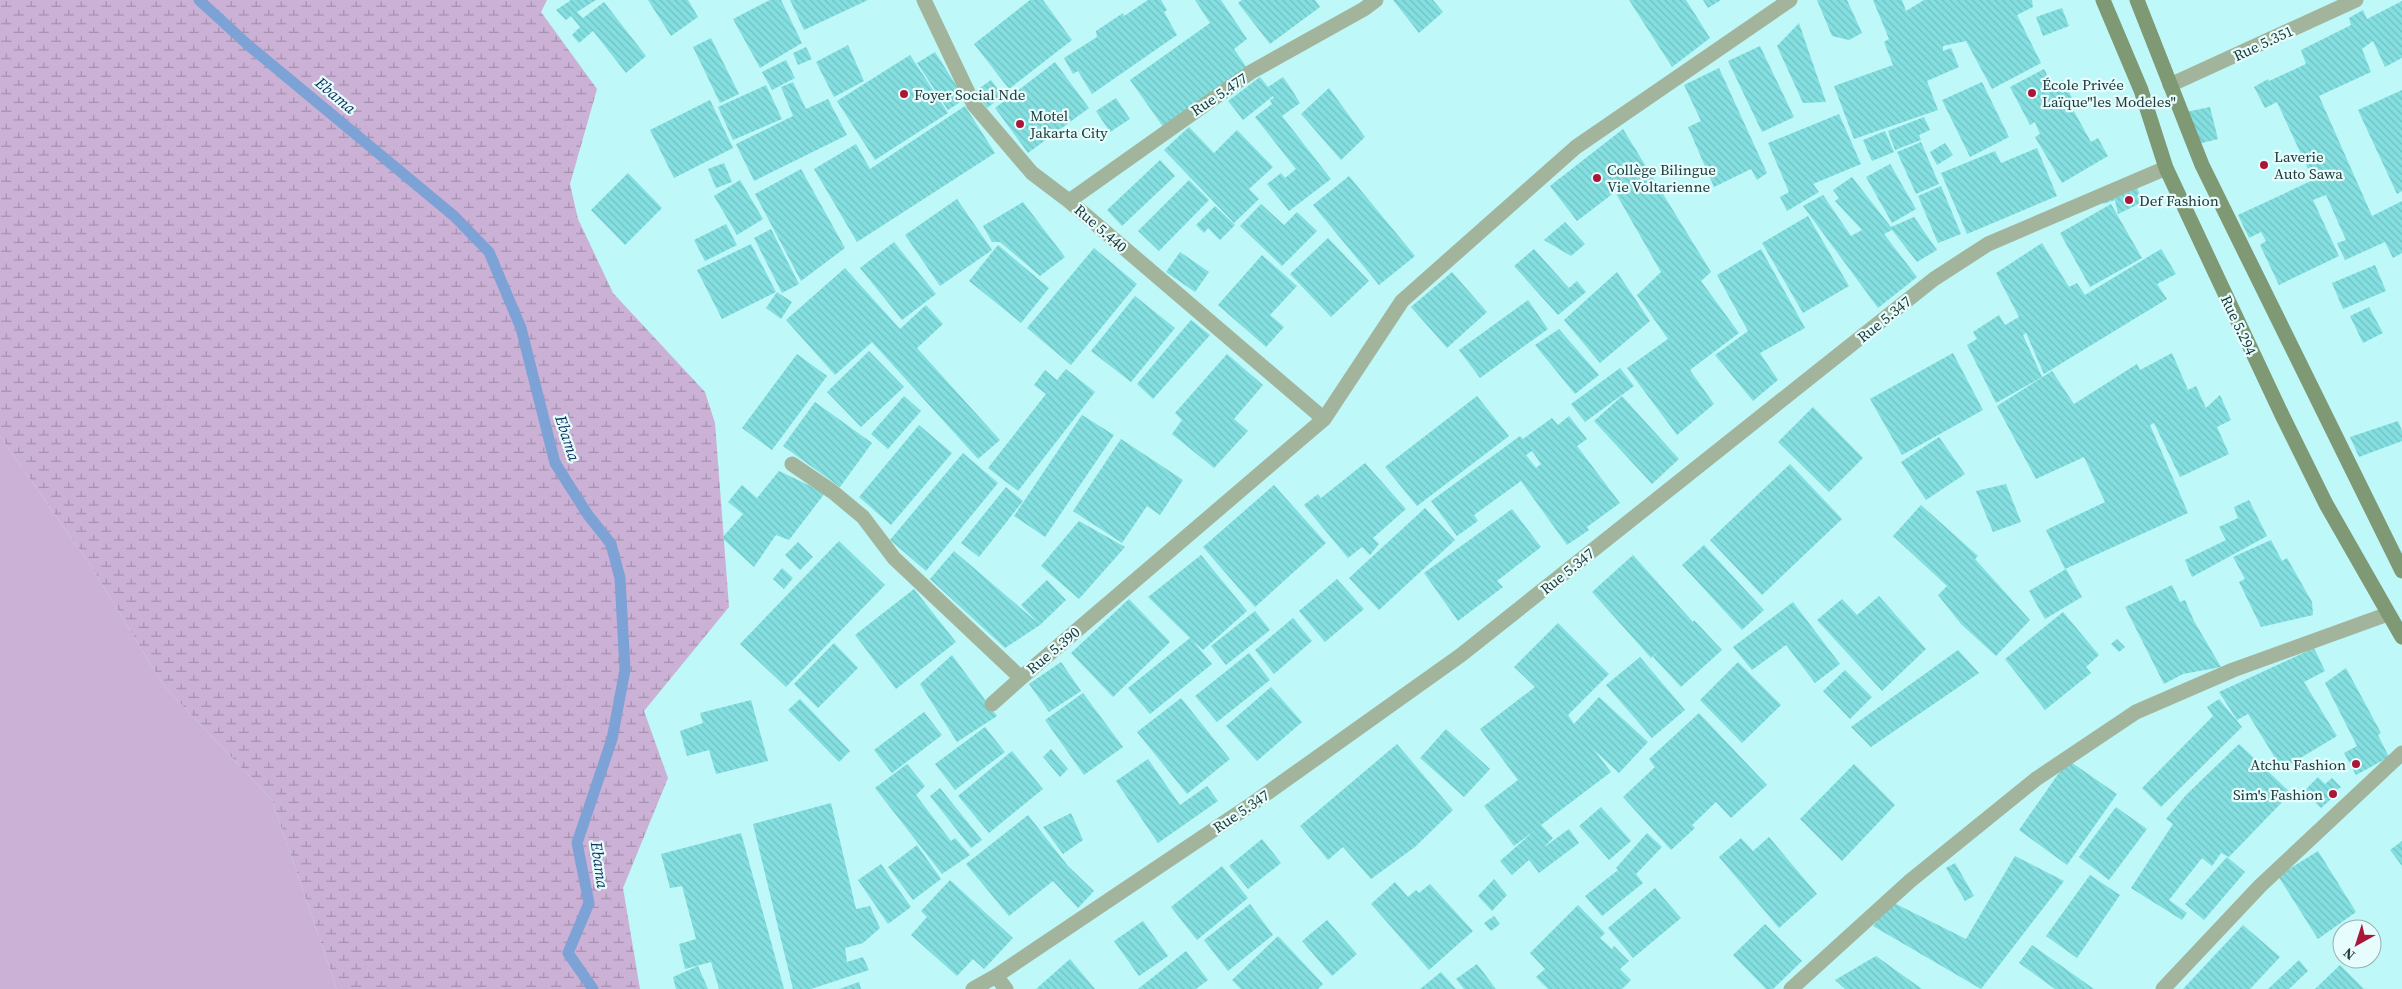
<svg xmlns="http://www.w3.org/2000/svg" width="2402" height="989" viewBox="0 0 2402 989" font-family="'Source Serif 4',serif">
<defs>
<pattern id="wetland-marsh" width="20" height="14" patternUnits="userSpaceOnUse" patternTransform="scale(1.25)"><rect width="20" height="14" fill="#cbb1d5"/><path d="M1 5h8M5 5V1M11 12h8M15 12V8" fill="none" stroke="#a491ae"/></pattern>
<pattern id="building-back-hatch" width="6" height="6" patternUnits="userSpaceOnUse" patternTransform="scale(1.25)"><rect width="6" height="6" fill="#84dfe0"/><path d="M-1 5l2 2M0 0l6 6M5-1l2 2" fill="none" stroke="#72c0c1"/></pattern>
</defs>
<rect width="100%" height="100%" fill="#bef8f8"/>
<path fill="#cbb1d5" d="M0 436 89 563 164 686 272 800 337 989H0Z"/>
<path fill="url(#wetland-marsh)" d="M0 0H547L541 12 597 89 570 184 578 219 613 293 705 392 715 423 729 607 644 711 668 778 623 888 640 989H337L272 800 164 686 89 563 0 436Z"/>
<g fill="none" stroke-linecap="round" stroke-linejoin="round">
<path stroke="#7da2d6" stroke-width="11" d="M199 0 247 44 454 216 489 252 521 328 555 463 588 515 611 544 620 578 625 670 612 739 577 843 589 903 568 953 593 989"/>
</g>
<path fill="url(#building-back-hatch)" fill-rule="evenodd" d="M571 0H596L577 12 583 18 604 2 646 56 626 73 593 31 579 43 572 35 580 27 571 16 566 20 556 10Z
M648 0H688L698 17 671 36Z
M770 0H781L802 43 760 68 733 19Z
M790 0H868L804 30Z
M1030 0H1043L1072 40 1009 89 974 44Z
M1148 0H1161L1167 10 1164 12 1177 35 1092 94 1078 71 1073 74 1064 58 1097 37 1096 31 1123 13 1124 16Z
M1195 0H1221L1247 39 1234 49 1247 68 1164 128 1130 80 1210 23Z
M1242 0H1315L1320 7 1270 44 1238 3Z
M1393 0H1433L1443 12 1419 33Z
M1629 0H1686L1710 38 1672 67Z
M1703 0H1721L1708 8Z
M1817 0H1847L1862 33 1849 40 1832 36Z
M1873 0H1902L1906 11 1924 0H2032L2033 7 2017 15 2041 63 1992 89 1966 41 1943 46V51L1951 48 1959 67 1927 81 1938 110 1854 139 1834 86 1893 65 1884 42 1889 39Z
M2402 1V58L2385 67 2373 41 2362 49 2371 72 2319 96 2372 216 2402 201V253L2393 258 2385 242 2345 260 2337 243 2346 240 2326 195 2313 200 2339 256 2279 285 2260 245 2266 241 2261 232 2249 238 2238 215 2313 180 2277 102 2265 108 2254 87 2268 79 2269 81 2306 64 2301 50 2351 25 2349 18 2363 10 2367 19Z
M2062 8 2069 26 2043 36 2036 17Z
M1799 23 1826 102 1803 103 1777 46Z
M711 38 739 94 720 103 693 47Z
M848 45 864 81 834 97 816 62Z
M1760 46 1794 117 1762 132 1728 61Z
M806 47 812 59 798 65 793 53Z
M935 52 965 99 948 110 917 63Z
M910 55 948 113 875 160 837 101Z
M786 60 795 78 772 90 762 72Z
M1055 62 1089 108 1028 153 995 108Z
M1719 68 1767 173 1757 180 1751 169 1714 187 1688 127 1701 121 1684 85Z
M2044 69 2052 85 2063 80 2075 104 2071 106 2091 142 2098 138 2108 156 2062 183 2035 137 2040 134 2035 122 2030 125 2010 87Z
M1260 77 1268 87 1283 77 1290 87 1300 103 1282 116 1331 179 1289 211 1267 184 1281 173 1285 178 1296 169 1255 117 1272 104 1270 100 1274 98 1273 96 1243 120 1228 101Z
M991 80 1003 96 987 108 974 92Z
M793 82 806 109 828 99 847 135 754 181 736 144 793 116 781 87Z
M1982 82 2009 137 1970 157 1942 100Z
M766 85 782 119 733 140 718 107Z
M1329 88 1365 137 1341 160 1301 114Z
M2402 90V191L2397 194 2358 110Z
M1116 98 1130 119 1110 132 1096 111Z
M710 100 733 148 674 178 650 130Z
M965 106 995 153 857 242 814 169 856 144 870 169Z
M2210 107 2218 139 2194 145 2186 112Z
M1839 114 1861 164 1813 184 1819 192 1787 211 1780 197 1789 192 1768 143Z
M1924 117 1930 130 1919 135 1921 140 1895 150 1888 131Z
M1189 127 1214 153 1237 130 1273 167 1249 189 1259 199 1234 223 1164 150Z
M1623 129 1711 272 1701 281 1739 333 1690 370 1714 404 1677 435 1627 368 1668 339 1637 295 1661 272 1615 192 1577 221 1550 186Z
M1885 131 1894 152 1872 161 1863 140Z
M1921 142 1939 184 1916 194 1897 152Z
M1945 143 1953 155 1937 165 1930 152Z
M2037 148 2057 196 1967 234 1941 173 1995 151 2001 163Z
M1160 160 1175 176 1122 226 1107 210Z
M724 163 732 182 716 188 708 169Z
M1890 164 1916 209 1892 223 1866 177Z
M801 169 845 248 801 281 755 194Z
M628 173 662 208 625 245 591 210Z
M1349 176 1415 256 1379 285 1313 205Z
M1852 177 1891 227 1914 217 1937 250 1917 262 1892 230 1884 234 1917 277 1878 308 1803 206 1823 195 1851 236 1862 230 1835 201 1839 198 1833 190Z
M740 180 763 219 737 235 714 196Z
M1189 180 1209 200 1159 251 1138 231Z
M1941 186 1961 234 1938 243 1918 196Z
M2137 188 2143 202 2118 214 2115 200 2103 204V195L2125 190V194Z
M957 199 992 250 940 286 905 235Z
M1023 202 1065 257 1040 276 1000 242H992L983 226Z
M1261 204 1284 225 1297 212 1317 231 1282 266 1240 226Z
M2111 204 2142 258 2090 287 2060 233Z
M1215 206 1235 225 1220 240 1208 228 1204 233 1196 225Z
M1808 216 1849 286 1803 313 1762 243Z
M1565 222 1585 244 1571 256 1544 240Z
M726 224 737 245 705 261 694 240Z
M771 229 799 284 782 293 754 238Z
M1328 238 1369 281 1331 317 1290 274Z
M894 242 936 294 902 320 860 268Z
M2042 243 2069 287 2077 283 2085 295 2161 249 2176 274 2157 284 2167 299 2044 374 2026 333 2023 335 2042 377 1996 403 1967 345 1977 339 1973 332 1999 315 2005 325 2019 317 1996 273Z
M751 244 776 292 722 319 697 270Z
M998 245 1049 288 1021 323 969 281Z
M1094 248 1137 284 1071 365 1027 328Z
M1534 249 1569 288 1577 281 1586 292 1558 315 1514 266Z
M1761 249 1805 328 1760 353 1778 380 1753 401 1715 355 1748 331 1717 275Z
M1180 252 1209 272 1195 292 1166 272Z
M1262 255 1297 286 1270 315 1284 327 1266 347 1218 305Z
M2375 265 2386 291 2343 309 2332 283Z
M845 268 900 329 926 305 943 324 917 348 1000 440 978 459 872 342 835 375 786 320Z
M1452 272 1487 312 1447 348 1411 307Z
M1617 272 1650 321 1600 363 1564 320Z
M777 292 792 302 781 319 766 308Z
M1135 296 1175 328 1131 382 1091 351Z
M1528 300 1548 329 1480 378 1459 350Z
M2369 307 2383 333 2363 343 2350 316Z
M1191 320 1210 335 1153 399 1137 384Z
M1559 329 1599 375 1575 394 1535 345Z
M869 351 904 387 861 427 827 392Z
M1953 353 1983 410 1902 455 1870 399Z
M2172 353 2188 390 2196 386 2206 408 2220 395 2231 420 2217 427 2229 454 2180 477 2154 423 2150 425 2188 513 2065 569 2046 530 2105 502 2084 457 2036 479 1997 406 2052 371 2074 404 2137 364 2140 370Z
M797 354 827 376 772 450 742 428Z
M1227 354 1263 385 1234 419 1248 431 1214 468 1172 434 1182 420 1175 413Z
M1620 368 1634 386 1585 422 1571 404Z
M1066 369 1095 392 1018 491 988 468 1046 394 1034 385 1045 370 1057 380Z
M904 396 921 411 888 449 871 434Z
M1477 396 1509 436 1417 506 1385 467Z
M1622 396 1679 459 1652 484 1594 421Z
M815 402 872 443 840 487 783 446Z
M1813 407 1863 458 1829 492 1778 442Z
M1082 415 1114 435 1045 537 1014 516Z
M1569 416 1587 439 1577 446 1620 503 1587 527 1589 530 1567 545 1521 481 1474 515 1478 521 1457 536 1431 501 1520 436 1523 439 1552 418 1558 425ZM1532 451 1541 464 1536 468 1526 455Z
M2398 421 2402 431V441L2359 457 2350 437Z
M919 425 952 453 891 525 859 497Z
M1939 437 1965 474 1926 500 1901 462Z
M1121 439 1183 480 1160 515 1147 506 1122 543 1073 511Z
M963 453 998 483 926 571 890 540Z
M1365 463 1406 509 1373 538 1379 544 1370 555 1362 547 1348 558 1304 505 1318 494 1321 498Z
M1790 464 1842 519 1762 595 1710 540Z
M779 471 825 493 789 540 776 535 754 567 722 538 743 514 728 502 742 485 757 498Z
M2006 484 2021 522 1993 532 1976 491Z
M1274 485 1326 543 1255 607 1203 547Z
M1006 487 1023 501 979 557 961 543Z
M2249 500 2267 536 2192 577 2185 560 2226 540 2219 527 2238 518 2234 507Z
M1921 505 1978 556 1975 559 2030 620 1996 656 1961 624 1938 595 1947 586 1893 536Z
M1425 508 1455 540 1379 610 1349 578Z
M1512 509 1541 547 1497 581 1503 587 1458 621 1424 573Z
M1079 521 1125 547 1079 599 1041 566Z
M2271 540 2282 561 2287 558 2312 602 2313 615 2261 627 2239 582 2245 579 2233 557Z
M839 541 885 585 786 687 740 644Z
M798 542 813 557 800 570 785 555Z
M1704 545 1764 610 1742 630 1682 565Z
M954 551 1038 623 1021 605 1047 580 1066 600 1040 625 1005 648 930 579Z
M1201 555 1247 611 1203 650 1193 641 1212 664 1150 714 1128 688 1190 638 1148 597Z
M1633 555 1693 622 1694 620 1722 650 1681 687 1653 657 1660 650 1651 658 1592 592Z
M782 568 793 578 784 589 773 579Z
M2066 569 2082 597 2045 619 2029 591Z
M1337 579 1364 609 1325 642 1299 611Z
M2172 585 2180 602 2185 600 2194 621 2221 667 2183 674 2164 684 2125 607Z
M914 589 956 642 896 689 855 635Z
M1879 596 1926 649 1882 691 1817 620 1842 599 1857 615Z
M1129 599 1170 642 1113 697 1071 653Z
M1793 602 1840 664 1815 683 1786 645 1752 670 1733 647Z
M1255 611 1270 630 1226 665 1211 646Z
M2063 612 2099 655 2086 667 2091 673 2045 710 2005 659Z
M1293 618 1312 641 1274 674 1255 650Z
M1558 623 1609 674 1568 715 1574 724 1599 697 1648 742 1619 773 1594 750 1611 772 1541 825 1553 838 1543 848 1569 829 1579 843 1539 873 1529 860 1512 875 1500 861 1534 831 1514 846 1484 806 1518 780 1480 729 1535 687 1514 667Z
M2117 639 2125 647 2119 652 2111 644Z
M834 643 858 668 818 708 794 684Z
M2314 648 2325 671 2304 682 2337 736 2282 769 2248 714 2237 720 2219 692Z
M1958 650 1979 673 1871 747 1851 727Z
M1249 653 1270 680 1217 722 1195 696Z
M952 655 997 716 957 742 920 684Z
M1640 657 1685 710 1652 738 1606 685Z
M1061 662 1081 691 1049 712 1029 684Z
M1738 662 1781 705 1742 743 1700 700Z
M2346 668 2381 733 2378 735 2389 757 2356 775 2344 753 2357 746 2325 683Z
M1845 670 1872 697 1850 719 1823 691Z
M1271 687 1302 722 1257 761 1226 726Z
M1083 693 1123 747 1084 775 1045 720Z
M1181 698 1230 759 1187 794 1137 732Z
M800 699 850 751 839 762 788 710Z
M2219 699 2242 727 2161 807 2142 788 2213 716 2207 707Z
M751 700 768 761 716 774 709 750 687 756 680 731 703 723 700 713Z
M924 712 942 735 892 773 874 750Z
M1699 713 1767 785 1731 818 1716 802 1692 825 1695 828 1671 850 1623 797 1655 767 1649 759Z
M985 727 1005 752 955 790 935 764Z
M1446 729 1490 769 1464 797 1420 758Z
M1397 744 1453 810 1415 847 1371 879 1343 847 1328 860 1300 826Z
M2239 744 2291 793 2229 857 2221 853 2212 866 2202 858 2169 900 2187 913 2182 920 2131 888 2173 824 2166 819 2186 795Z
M1051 749 1068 769 1060 777 1043 757Z
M1012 751 1043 789 989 833 958 796Z
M1148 759 1180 805 1207 786 1218 801 1158 843 1116 781Z
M2068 760 2117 794 2067 865 2019 830Z
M907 764 925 786 916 795 951 841 955 838 970 855 942 874 875 788Z
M1854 764 1895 805 1842 861 1800 819Z
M2318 777 2325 784 2332 778 2341 787 2337 790 2338 793 2321 808 2304 791Z
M940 788 982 840 971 848 930 796Z
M831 803 856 909 870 906 880 928 863 943 845 948 847 962 863 957 869 970 811 989H793L753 824Z
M1601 807 1631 841 1609 860 1579 826Z
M2116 807 2147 829 2109 880 2079 857Z
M1071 813 1083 840 1063 854 1043 827Z
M1028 815 1068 866 1094 891 1078 908 1053 881 1009 916 966 864Z
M741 833 784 989H719L711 962 685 969 679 944 696 939 682 886 670 888 661 854Z
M1647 833 1662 847 1636 874 1643 883 1602 916 1585 896 1618 870 1616 868Z
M1769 837 1817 894 1779 928 1719 857 1741 838 1753 851Z
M1262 839 1281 863 1248 889 1229 866Z
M2402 841V866L2390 850Z
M917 845 941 879 913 900 888 867Z
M2318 851 2356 912 2318 939 2278 876Z
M2015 856 2064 881 1981 989 1873 926 1892 902 1966 939Z
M2227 857 2245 872 2204 920 2185 904Z
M1955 863 1974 896 1965 901 1946 868Z
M881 864 911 907 888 924 858 880Z
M1222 866 1248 898 1197 940 1171 907Z
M2090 875 2120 895 2077 958 2046 936Z
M1494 879 1507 895 1492 911 1478 896Z
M950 880 1013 938 984 969 973 959 957 976 911 935 927 917 921 911Z
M1395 882 1408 897 1416 890 1419 893 1430 884 1473 931 1429 970 1371 904Z
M1655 888 1681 918 1633 958 1608 928Z
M1250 904 1273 935 1228 971 1204 940Z
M1578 905 1605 933 1600 938 1612 949 1614 946 1629 961 1620 969 1631 980 1622 989H1548L1536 977 1545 969 1530 953Z
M1494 916 1500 924 1491 931 1484 923Z
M1327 920 1357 954 1332 976 1302 941Z
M1143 921 1168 956 1139 976 1114 941Z
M1765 924 1802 961 1773 989H1766L1733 955Z
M2243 925 2280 957 2250 989H2183Z
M1278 936 1323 984 1318 989H1241L1232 980Z
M2032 945 2094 989H2055L2019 963Z
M1186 951 1208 980 1196 989H1138Z
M1876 956 1922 989H1845L1835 980Z
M1070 959 1095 989H1036Z
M2299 960 2308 971 2289 989H2268Z
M1477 964 1496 989H1464L1456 979Z
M2340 965 2364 989H2315Z
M698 966 708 989H676L673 977Z
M1441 972 1456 989H1420Z
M859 982 861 989H839Z"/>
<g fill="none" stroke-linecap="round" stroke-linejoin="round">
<path stroke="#a3b49c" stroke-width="15" d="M924 0 974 105 1032 173 1069 201 1324 419
M2170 85 2356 0
M1069 201 1251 72 1364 9 1376 0
M792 464 833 492 863 517 894 558 1021 678 1324 419 1402 301 1576 147 1790 0
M992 704 1021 678
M996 976 1006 989
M973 989 996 976 1249 806 1461 655 1934 279 1988 244 2166 168
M1791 989 1910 881 2036 779 2136 712 2233 670 2388 614
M2163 989 2260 886 2402 753"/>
<path stroke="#809975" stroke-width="15" d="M2103 0 2141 90 2166 168 2282 415 2326 504 2402 637
M2137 0 2202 165 2402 571"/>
</g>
<g fill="#ab1537" stroke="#e7fdfd" stroke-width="2">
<circle cx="2032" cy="93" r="5"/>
<circle cx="904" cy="94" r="5"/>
<circle cx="1020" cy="124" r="5"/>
<circle cx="2264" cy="165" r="5"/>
<circle cx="1597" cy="178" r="5"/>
<circle cx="2129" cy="200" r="5"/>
<circle cx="2356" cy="764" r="5"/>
<circle cx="2333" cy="794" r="5"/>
</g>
<g text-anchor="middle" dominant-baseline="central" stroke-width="4.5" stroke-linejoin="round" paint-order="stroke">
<g font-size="15" fill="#223a3a" stroke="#e7fdfd">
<text transform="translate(2263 43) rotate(-25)">Rue 5.351</text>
<text transform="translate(1219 94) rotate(-34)">Rue 5.477</text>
<text transform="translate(1101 228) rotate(41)">Rue 5.440</text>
<text transform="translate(1884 319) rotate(-39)">Rue 5.347</text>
<text transform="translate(2239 325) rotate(65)">Rue 5.294</text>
<text transform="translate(1567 571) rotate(-39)">Rue 5.347</text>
<text transform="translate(1053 650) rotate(-40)">Rue 5.390</text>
<text transform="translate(1241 811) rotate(-34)">Rue 5.347</text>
</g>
<g font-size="15" fill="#223a3a" stroke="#e7fdfd" text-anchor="start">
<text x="2042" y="84">École Privée<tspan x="2042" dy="17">Laïque"les Modeles"</tspan></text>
<text x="914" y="94">Foyer Social Nde</text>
<text x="1030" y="115">Motel<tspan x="1030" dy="17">Jakarta City</tspan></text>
<text x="2274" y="156">Laverie<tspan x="2274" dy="17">Auto Sawa</tspan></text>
<text x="1607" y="169">Collège Bilingue<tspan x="1607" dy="17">Vie Voltarienne</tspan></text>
<text x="2139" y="200">Def Fashion</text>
<text x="2346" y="764" text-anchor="end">Atchu Fashion</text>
<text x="2323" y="794" text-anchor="end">Sim's Fashion</text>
</g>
<g font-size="16" font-style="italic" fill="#0a2f5e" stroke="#e7fdfd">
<text transform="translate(336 95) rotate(40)">Ebama</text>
<text transform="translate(568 438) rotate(72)">Ebama</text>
<text transform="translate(600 865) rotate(82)">Ebama</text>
</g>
</g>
<g transform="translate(2357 944) rotate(219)"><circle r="24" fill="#e7fdfd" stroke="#98afaf"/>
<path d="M0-4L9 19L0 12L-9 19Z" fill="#ab1537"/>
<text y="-8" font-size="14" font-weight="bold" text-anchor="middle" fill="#223a3a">N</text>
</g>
</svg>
